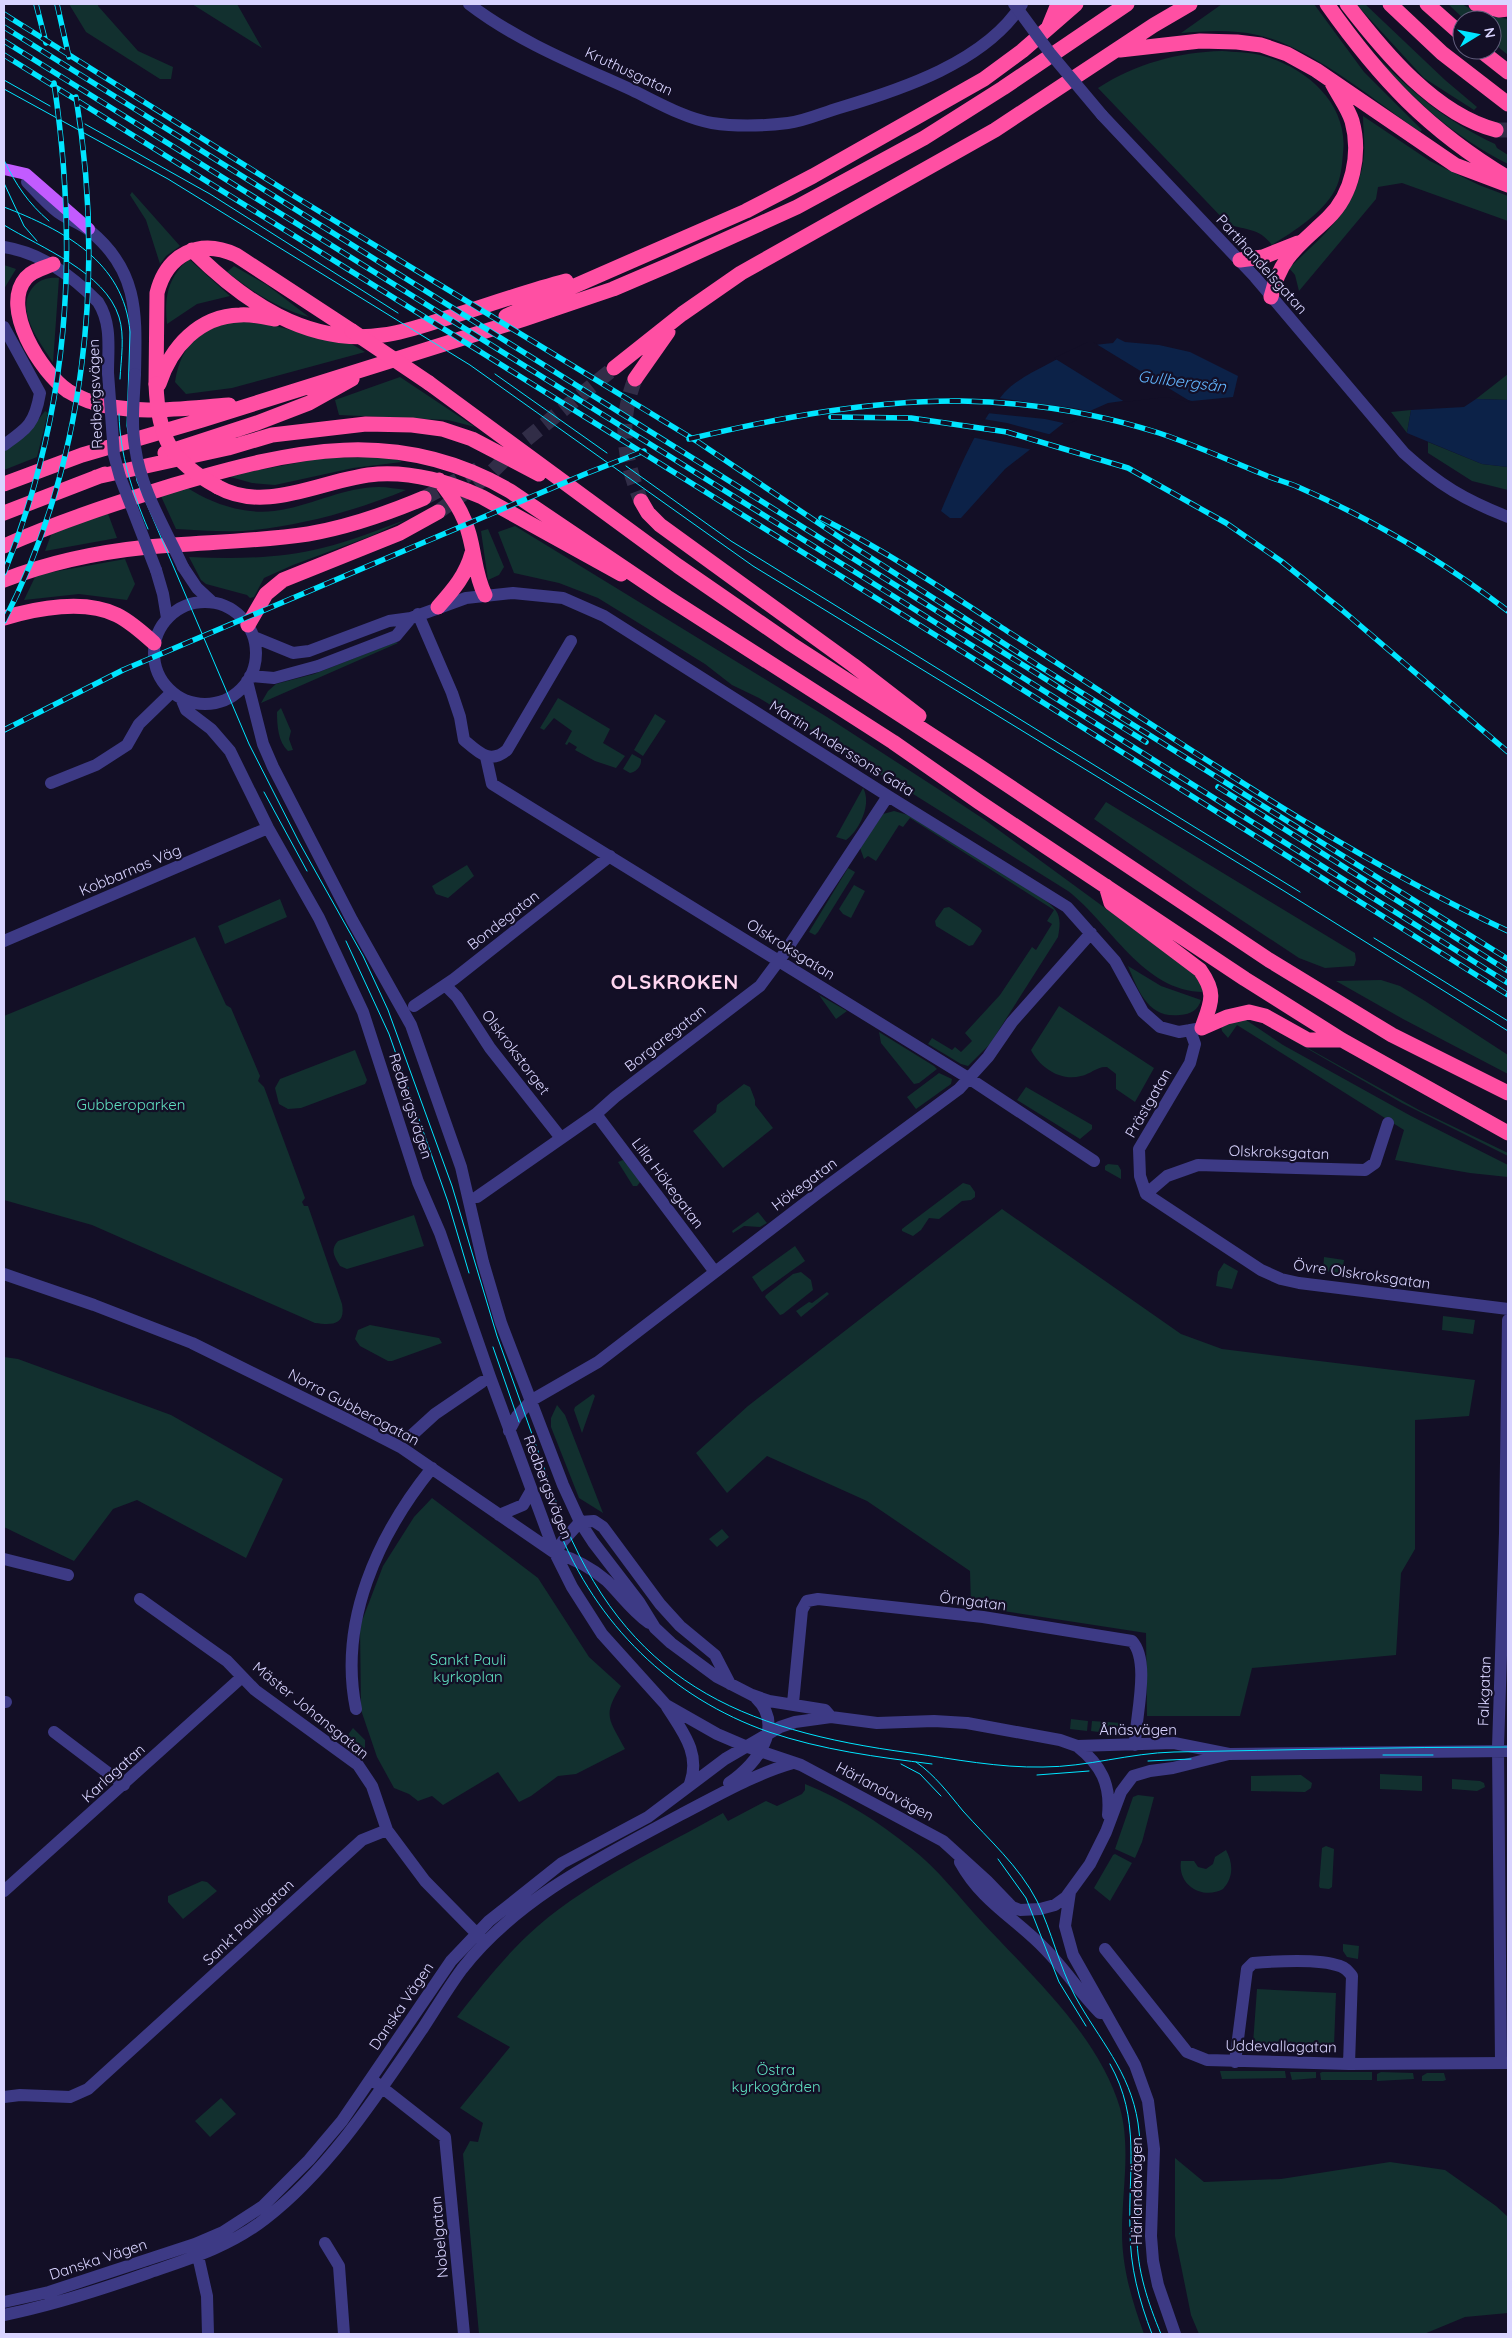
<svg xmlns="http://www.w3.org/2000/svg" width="1512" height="2338" viewBox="0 0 1512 2338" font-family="Quicksand,sans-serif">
<rect width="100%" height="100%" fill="#130f26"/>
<path fill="#12302f" d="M69 4H98V6L138 51 173 67 171 79H160L86 32Z
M192 4H237L262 48Z
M1222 4H1314L1364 72 1422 130 1420 132C1376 102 1309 45 1257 35 1231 29 1206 31 1181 33Z
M1356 4H1365L1445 80 1477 107 1474 110 1424 78Z
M1448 4H1462L1477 13 1508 19V55L1492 42V20H1465Z
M1222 51C1234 52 1248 52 1260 55 1305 66 1349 103 1343 153 1342 165 1341 179 1335 190 1322 214 1294 231 1272 245 1258 227 1247 231 1228 224L1098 88C1135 64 1178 52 1222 51Z
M1373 53C1413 93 1444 120 1495 144L1497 148 1508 155V164C1454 137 1411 98 1373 53Z
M1363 116 1430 161 1479 185 1508 196V221L1402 183 1378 187 1376 199 1299 291 1295 275 1289 268C1325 234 1359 207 1364 155 1365 142 1363 129 1363 116Z
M132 192 180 246 166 256 160 264 146 220 130 195Z
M189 259 230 296 197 304 167 324C164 297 168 277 189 259Z
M4 265 16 269 4 289Z
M234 266 267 285 309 317C277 308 253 292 227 272Z
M59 278 53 363C40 342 13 309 34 286 40 279 50 277 59 278Z
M239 321 276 326 340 343H350L365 352 232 388 186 394 175 382C181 343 202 327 239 321Z
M1508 374V400L1476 399Z
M400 377 475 427 448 420 339 415 335 400Z
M1411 410 1407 433 1391 412Z
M45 411 48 413 37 457 4 470V451L32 428Z
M1428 442 1482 464 1508 467V490L1472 481 1428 453Z
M394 457 402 462 353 468 275 485 252 483 227 476 322 458Z
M186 487C210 503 244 515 274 511 309 507 343 487 379 487 388 487 397 489 406 490 355 511 297 527 242 531 220 532 198 530 176 529L160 494Z
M107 511 117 538 45 551 52 532Z
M408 519 371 536 293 565 264 578 254 597 250 598 247 595 206 584 201 580 189 557C233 559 278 559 322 548 351 541 380 529 408 519Z
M515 526 827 717 935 787 985 820 1198 976 1204 992C1143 992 1110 923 1068 891L886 777 869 770 864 766 868 759 863 757 858 763 834 744 759 698 732 685 705 664 598 598 559 583 514 573 498 532Z
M488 529 504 567 499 575 488 580 481 531Z
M125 559 135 584 127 600 79 594 24 600 36 575Z
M396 642 398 643 261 703 268 691 276 684 314 674Z
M558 698 610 729 603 743 625 756 616 768 595 761 575 750 577 747 569 742 567 745 565 744 572 731 554 718 544 730 540 728Z
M281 708 291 731 289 739 293 750 288 751C278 742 277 725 277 712Z
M655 714 666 721 643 756 634 750Z
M632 754 641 759C642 766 636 772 630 773L623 769Z
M863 788C872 803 860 830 846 840L836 837Z
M1106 802 1355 953 1356 960 1354 966 1325 968 1299 958 1193 888 1094 819Z
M894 811 908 815 1042 898C1059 910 1062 916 1058 937L990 1044 968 1066 961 1064 928 1044 932 1038 952 1050 955 1047 961 1052 972 1041 965 1033 1000 995 1032 947 1036 950 1052 924 1047 921 1054 910 910 818 903 827 899 825 876 861 868 856 864 859 860 848 883 814Z
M467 865 474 876 448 898 436 894 432 886Z
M848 868 855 872 854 874 818 932 815 935 809 932Z
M854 885 865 891 851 918 843 914 839 909Z
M280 899 287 917 225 944 218 926Z
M949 907 980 928 982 931 973 945 969 946 936 926 935 921 944 908Z
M195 937 226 1005 231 1008 260 1076 258 1081 264 1087 305 1198 302 1202 304 1206H308L342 1304C346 1326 331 1325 315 1323L92 1225 4 1200V1016Z
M1128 966 1161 986 1201 1000C1198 1010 1191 1014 1180 1015 1148 1019 1138 990 1128 966Z
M1381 980 1400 986 1425 1001 1508 1055V1074L1403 1019 1336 981Z
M819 995 847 1011 836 1019Z
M1059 1006 1154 1068 1135 1102 1116 1089V1074L1107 1067C1097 1066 1091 1074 1081 1076 1061 1082 1039 1067 1031 1050Z
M1243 1018 1283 1045 1411 1116 1508 1165V1177L1470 1173 1395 1160 1404 1130 1237 1025 1228 1038 1222 1031 1221 1026Z
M1268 1026 1419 1110 1508 1153V1156L1402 1103Z
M879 1032 934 1066 937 1069 919 1083 914 1084 881 1043Z
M355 1050 367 1080 365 1084 301 1108 288 1109 279 1104 275 1088 280 1079Z
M939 1073 952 1079 951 1084 916 1109 907 1097Z
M744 1084 750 1087 755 1100V1105L773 1128 723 1168 693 1131 716 1112 717 1105Z
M1026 1087 1092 1125V1129L1080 1139 1017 1100Z
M623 1160 641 1181 637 1186H633L618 1162Z
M1108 1164 1118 1165 1121 1170V1179L1105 1170V1166Z
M963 1183 970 1185 975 1192V1197L971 1200 962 1201 939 1219 929 1218 921 1230 913 1236 902 1231V1229Z
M1002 1209 1181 1334 1222 1349 1475 1380 1469 1416 1415 1420V1549L1401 1573 1396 1655 1252 1668 1240 1716H1147L1146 1633 971 1606 970 1571 867 1501 767 1456 727 1493 696 1453 748 1406Z
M758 1212 767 1223 760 1227 744 1226 733 1233 732 1231Z
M414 1215 424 1246 347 1269 340 1266C334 1256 330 1250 338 1241Z
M795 1246 805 1261 762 1292 752 1277Z
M1324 1257 1344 1260 1342 1273 1323 1271Z
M1224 1263 1238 1271 1232 1289 1216 1286 1218 1272Z
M801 1272 811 1280 813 1290 783 1314 780 1315 765 1297 766 1295 793 1274Z
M827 1292 829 1294 801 1317 796 1311 809 1302 812 1303Z
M1443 1316 1475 1320 1473 1334 1442 1330Z
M370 1325 439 1338 442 1343 392 1361H388L360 1346 355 1339 358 1330Z
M4 1357 18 1359 171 1415 283 1479 246 1558 137 1500 113 1509 74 1561 4 1527Z
M593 1394 595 1396 582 1433 574 1410 575 1407Z
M557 1405 565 1415 603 1513 579 1498 551 1427V1418Z
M432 1498 538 1578 589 1657 621 1686C602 1716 609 1719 625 1749L576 1774 558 1776 531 1796 519 1802 498 1772 443 1805 432 1796 418 1801 409 1794 394 1788 377 1757 361 1710 360 1626 383 1566 414 1517Z
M722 1529 729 1537 717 1547 709 1539Z
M1071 1719 1088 1721 1087 1731 1070 1729Z
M1092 1721 1122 1723 1121 1731 1115 1734 1091 1731Z
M353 1728 365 1740V1749L361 1756 342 1743Z
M1380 1774 1422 1776V1791L1380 1789Z
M1301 1775 1312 1783 1311 1788 1305 1792 1251 1791V1776Z
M1452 1779 1480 1781 1484 1783 1485 1787 1477 1791 1452 1789Z
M805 1784C843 1799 879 1822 911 1848 937 1868 959 1897 982 1922 1031 1975 1099 2036 1120 2108 1131 2148 1122 2191 1122 2232 1122 2268 1132 2301 1144 2334H479L463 2154 470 2141 478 2142 483 2123 460 2108 510 2047 457 2017C482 1985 507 1953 538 1926 593 1879 661 1848 723 1813L728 1821 766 1801 777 1806 802 1794 805 1790Z
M1138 1795 1154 1797 1142 1842 1135 1858 1115 1849 1133 1797Z
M1326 1846 1334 1849 1332 1887 1329 1889 1320 1888 1319 1886 1322 1848Z
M1226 1850C1233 1863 1234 1877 1223 1889 1204 1900 1177 1886 1181 1861H1194L1198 1867 1206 1869 1213 1864 1215 1857Z
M1115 1854 1132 1863 1110 1901 1094 1888 1113 1855Z
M202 1881 207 1882 217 1891 183 1919 168 1902V1896Z
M1343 1944 1359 1946 1358 1959 1347 1957 1343 1951Z
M1257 1989 1336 1993 1334 2046 1253 2044Z
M1220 2071H1285L1286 2078 1222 2079Z
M1290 2072H1316V2078L1292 2080Z
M1322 2072H1372V2080H1321L1320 2073Z
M1381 2072 1413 2073 1414 2079 1377 2081V2074Z
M1427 2073H1444L1446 2080 1443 2081H1422V2076Z
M221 2098 236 2114 210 2137 195 2121Z
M1175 2158 1204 2182 1281 2179 1390 2162 1445 2170 1496 2206 1508 2217V2313L1465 2317 1424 2334H1199L1191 2315 1175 2236Z"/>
<path fill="#0c2248" d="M1117 338 1125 342 1159 345 1190 352 1238 376 1233 397 1192 401 1166 395 1108 403 1065 422 1005 469 961 518H950L941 511C959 470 975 428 1004 393 1016 380 1033 372 1048 364 1072 351 1086 345 1113 343Z
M1476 399 1508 400V467L1482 464 1407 433 1411 410 1464 407Z"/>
<path fill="#130f26" d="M1088 342H1093L1193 403 1166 397 1125 402 1054 358Z
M998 398 1073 408 1093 412 1068 424 1045 419 987 413Z
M983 419 1007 423 1052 435 1033 450 971 437Z"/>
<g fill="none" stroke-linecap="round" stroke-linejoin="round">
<path stroke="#312d47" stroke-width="15" stroke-dasharray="15 8" stroke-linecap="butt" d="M1496 130H1508
M635 379C618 423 624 458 641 501
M424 498 482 467
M438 512 490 474 518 446 614 368"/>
<path stroke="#3d3a85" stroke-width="12" d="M469 4C517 41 577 65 632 90 657 102 684 118 712 123 737 127 763 126 788 123 805 121 822 113 839 108 900 90 986 62 1022 4
M1102 115 1255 277 1404 453C1439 485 1465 500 1508 517
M27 182C36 191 44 201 54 209 65 219 79 222 90 231 140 272 136 317 135 374
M4 247C41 253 71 275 98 302 112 324 108 348 108 373
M4 327 40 393C35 423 28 428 4 445
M183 567 197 588 211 601
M156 570 163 594 167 618
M154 653a51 51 0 1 1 102 0a51 51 0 1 1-102 0Z
M418 614 452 693 460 717 464 740C478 752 490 765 507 750L571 641
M254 637 293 653 309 651 389 621 411 618 466 598 513 593 563 598 604 616 888 796 1067 907 1115 961 1143 1012 1160 1027 1179 1032 1202 1028
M250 676 274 678 318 666 396 636 411 618
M247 681 263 744 273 767 352 920 411 1025 461 1167 483 1262 501 1323 563 1485 580 1522 593 1542 639 1602 655 1628 671 1643 717 1677 752 1695 769 1701 825 1710 831 1717
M181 698 186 710 211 729 230 751 268 828 319 918 363 1012 418 1182 440 1233 490 1377 555 1553 572 1587 602 1634 666 1705 717 1734 745 1746 801 1765 943 1841 987 1881 1012 1907 1020 1910 1040 1909 1055 1905 1066 1897 1090 1864 1106 1832 1121 1792 1133 1776 1150 1771 1173 1768 1229 1754
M486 757 492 784 970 1079 1094 1161
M51 783 96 765 127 745 139 724 172 692
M4 941 268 828
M445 985 457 997 490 1048 561 1138
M414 1006 454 979 610 856
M596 1114 715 1272
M1146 1194 1261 1270 1281 1279 1299 1283 1508 1309
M1146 1194 1167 1176 1198 1165 1365 1170 1375 1163 1388 1123
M1146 1194 1140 1176 1139 1149 1190 1063 1195 1044 1190 1030
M477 1197 596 1114 615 1097 760 986 783 955 888 796
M4 1274 94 1305 192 1343 346 1419 402 1448 555 1553C575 1559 592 1568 607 1581 622 1596 631 1610 649 1623
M509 1431 517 1416 532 1400 598 1362 818 1193 959 1089 988 1057 1012 1022 1091 933
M412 1435 435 1414 482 1382
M499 1515 523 1505 531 1491
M555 1553 563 1541 580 1522 594 1521 603 1527 660 1604 680 1626 715 1655 730 1684
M4 1559 68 1575
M140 1599 227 1661 255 1690 358 1765 372 1786 387 1830
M4 1702H6
M793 1703 802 1610 807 1601 818 1599 983 1617 1132 1641C1151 1662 1135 1718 1135 1745
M667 1707C683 1732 702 1755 689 1786
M356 1709C338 1622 378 1535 432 1468
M54 1732 124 1785
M1077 1746C1101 1765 1111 1784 1108 1815
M729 1783C756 1764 786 1727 756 1698
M960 1862C982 1902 1014 1917 1045 1949 1065 1969 1080 1993 1100 2013
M4 1891 242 1677
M1070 1892 1065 1926 1073 1955 1135 2065 1148 2101 1154 2149 1151 2236 1153 2261 1158 2285 1175 2334
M1105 1949 1187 2052 1207 2060 1349 2064 1508 2063
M1235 2062 1247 1969 1253 1963C1277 1961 1318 1958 1340 1966 1346 1968 1348 1971 1352 1976L1349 2064
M1501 2062 1498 1747 1505 1533 1508 1320
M375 2082 445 2137 464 2334
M4 2097 20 2095 70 2097 88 2089 362 1840 387 1830 425 1881 482 1939
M325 2243 339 2266 344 2334
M198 2256 207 2296 208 2334
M4 2302 49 2292 195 2244 223 2232 263 2206 309 2160 342 2121 451 1961 489 1921 562 1863 648 1817 725 1759 780 1727 795 1722 831 1717 877 1723 934 1721 967 1723 1060 1740 1077 1746 1174 1743 1229 1754 1508 1751
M4 2315C53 2305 100 2290 148 2273 189 2259 229 2247 265 2219 329 2170 378 2094 423 2028 436 2008 448 1988 462 1969 517 1898 602 1857 680 1815 717 1796 754 1774 793 1763"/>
<path stroke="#c25bff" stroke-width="12" d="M4 169 26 174 89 229"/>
<path stroke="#ff4fa3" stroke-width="15" d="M1327 4C1380 79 1428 130 1508 178
M1347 4C1384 52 1435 114 1496 130
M1390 4 1442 53 1508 104
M1427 4 1462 35
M1476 4 1499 10 1508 9
M1049 26 1058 4
M1120 50 1200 41 1237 42 1261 45 1287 54 1316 70 1455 165 1508 185
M1480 50 1508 72
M192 250C243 301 307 346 383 335 407 332 430 323 453 316 491 304 528 291 566 281
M1240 260 1263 257 1298 243
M53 264C44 268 33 270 26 278 0 308 41 372 68 391 75 395 84 400 92 402 135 416 185 408 229 405
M1271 297C1281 255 1299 246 1328 218 1353 194 1361 153 1352 121 1348 108 1338 95 1332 83
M506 316 746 211 813 176 984 79 1022 51 1076 4
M614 368 682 314 741 273 995 130 1154 25 1190 4
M635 379 668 332
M429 383 678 566 791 644 976 764 1269 960 1392 1035 1508 1093
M156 384 157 293C167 254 199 238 236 255L352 331
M159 384C171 347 199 316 240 315 251 314 264 317 275 319
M165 453 257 423 309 403 352 379
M96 477 228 448 272 435 366 424 412 425 442 429 472 439 539 474
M439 480C452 497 464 513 469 534 475 555 475 575 485 595
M4 484 82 455 202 420 524 319 613 289 669 265 797 207 924 138 1003 88 1127 4
M218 487C268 515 327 477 378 474 415 472 448 482 482 497L621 574
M641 501 648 513 660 525 853 665 919 716
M4 513 105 474
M4 546C60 521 116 503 174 485 292 450 397 425 510 491L667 597 893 742 979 802 1245 979 1342 1040 1508 1133
M4 580C50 562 99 552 148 547 201 542 255 542 308 534 349 527 386 514 424 498
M438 607C454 589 466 575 472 553
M4 618C37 608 85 599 117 615 131 622 143 633 154 643
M248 625 266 594 283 580 400 533 438 512
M1106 886 1111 903 1200 970C1217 994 1211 1002 1202 1028
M1202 1028 1227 1017 1249 1012 1265 1016 1308 1040H1341"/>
<path stroke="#00e5ff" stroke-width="1" d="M4 80 50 106
M4 89 168 179 470 365 753 566 1284 891 1508 1031
M85 124 210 194 398 313
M4 160C16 185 28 203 49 221
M4 183 24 226 37 241
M4 207C63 230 124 261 130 332L127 426 137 481 249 744 299 842 363 956 388 1010 452 1186 497 1336 559 1510C626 1681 738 1730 911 1753 954 1759 999 1768 1043 1767 1087 1767 1130 1753 1174 1752 1286 1750 1397 1747 1508 1747
M4 225C41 248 105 272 119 317 125 336 121 359 120 379
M495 374 607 453
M119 414C120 455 132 491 148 529
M626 466 731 541 1300 892
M264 792 307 871
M1374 938 1508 1021
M346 941 389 1034 448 1202 469 1273
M493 1347 519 1422
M558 1528C596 1624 671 1698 769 1732 822 1750 877 1757 932 1764
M1383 1755H1433
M1148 1761 1191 1759
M916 1762C935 1775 949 1794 963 1811 989 1840 1019 1866 1037 1901 1052 1932 1059 1966 1075 1996 1099 2040 1130 2071 1138 2123 1144 2160 1137 2198 1137 2236 1137 2270 1148 2303 1161 2334
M901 1764 920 1774 941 1796
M1037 1775 1089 1771
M998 1859 1026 1898 1059 1982 1086 2026
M1110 2064C1141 2119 1128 2170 1130 2230 1130 2267 1139 2300 1152 2334"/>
<defs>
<path id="rail" d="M36 4 46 43
M57 4 69 57
M4 14 294 196 698 442 851 545 1039 666 1508 959
M4 27 1146 742
M4 41 863 577 1508 983
M4 55 969 656 1508 995
M831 417 911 418 1007 432 1128 468 1226 523 1281 561 1342 610 1508 752
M689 439C778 418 870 400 961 401 1028 402 1096 413 1159 433 1195 445 1230 461 1265 475 1276 480 1287 482 1298 487 1372 519 1444 562 1508 611
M821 518C886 551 946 591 1007 631 1171 735 1331 849 1508 931
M4 573C69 413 79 253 54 83
M4 621C86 462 105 272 76 97
M4 730 123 670 585 474 644 451
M1218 787 1508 971"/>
</defs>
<use href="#rail" stroke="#00e5ff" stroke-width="5.5"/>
<use href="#rail" stroke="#130f26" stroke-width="4" stroke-dasharray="11" stroke-linecap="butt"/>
<path stroke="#3d3a85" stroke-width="12" d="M1014 4 1050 53 1102 115
M108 373 114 455 120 477 156 570
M135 374C134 399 131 423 135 447 141 490 165 528 183 567"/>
<path stroke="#ff4fa3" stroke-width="15" d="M352 331 429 383
M156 384C158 438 170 461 218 487"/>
</g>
<g text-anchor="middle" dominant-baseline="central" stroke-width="4.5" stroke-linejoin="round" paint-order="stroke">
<g font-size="15" fill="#d9d4ff" stroke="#130f26">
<text transform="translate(629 71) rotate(25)">Kruthusgatan</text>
<text transform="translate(1262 264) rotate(48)">Partihandelsgatan</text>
<text transform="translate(95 394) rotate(-92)">Redbergsvägen</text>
<text transform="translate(842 748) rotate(32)">Martin Anderssons Gata</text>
<text transform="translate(130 870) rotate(-23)">Kobbarnas Väg</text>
<text transform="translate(503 920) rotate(-38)">Bondegatan</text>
<text transform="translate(791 949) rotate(32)">Olskroksgatan</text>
<text transform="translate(665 1038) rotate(-38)">Borgaregatan</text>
<text transform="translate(516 1052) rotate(53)">Olskrokstorget</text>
<text transform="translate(1148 1103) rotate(-60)">Prästgatan</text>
<text transform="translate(411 1106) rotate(72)">Redbergsvägen</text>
<text transform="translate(1279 1152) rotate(2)">Olskroksgatan</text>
<text transform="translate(668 1183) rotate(53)">Lilla Hökegatan</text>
<text transform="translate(804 1184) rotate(-37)">Hökegatan</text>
<text transform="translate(1362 1274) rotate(8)">Övre Olskroksgatan</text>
<text transform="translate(354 1407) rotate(28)">Norra Gubberogatan</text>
<text transform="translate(548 1487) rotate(69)">Redbergsvägen</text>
<text transform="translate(973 1601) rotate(7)">Örngatan</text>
<text transform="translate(1484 1691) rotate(-88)">Falkgatan</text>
<text transform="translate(311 1710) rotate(39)">Mäster Johansgatan</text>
<text x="1138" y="1729">Ånäsvägen</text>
<text transform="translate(113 1773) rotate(-42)">Karlagatan</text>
<text transform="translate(885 1791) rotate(28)">Härlandavägen</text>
<text transform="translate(248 1922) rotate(-43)">Sankt Pauligatan</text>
<text transform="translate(401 2006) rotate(-56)">Danska Vägen</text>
<text transform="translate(1281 2046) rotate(1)">Uddevallagatan</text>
<text transform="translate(1136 2191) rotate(-90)">Härlandavägen</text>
<text transform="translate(439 2237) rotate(-95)">Nobelgatan</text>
<text transform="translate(98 2259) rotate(-18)">Danska Vägen</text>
</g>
<g font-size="15" fill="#5fe0c0" stroke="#130f26">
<text x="131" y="1104">Gubberoparken</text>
<text x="468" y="1659">Sankt Pauli<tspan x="468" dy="17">kyrkoplan</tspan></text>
<text x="776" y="2069">Östra<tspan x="776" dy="17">kyrkogården</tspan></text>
</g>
<g font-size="16" font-style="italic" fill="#62b6ff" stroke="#130f26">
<text transform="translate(1182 381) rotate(7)">Gullbergsån</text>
</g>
<g font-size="20" font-weight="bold" letter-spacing="1" fill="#ffd6f0" stroke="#130f26">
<text x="675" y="981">OLSKROKEN</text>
</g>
</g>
<rect width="1512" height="2338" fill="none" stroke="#d9d4ff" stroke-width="10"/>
<g transform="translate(1477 35) rotate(80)"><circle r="24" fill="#130f26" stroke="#625e7d"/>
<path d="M0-4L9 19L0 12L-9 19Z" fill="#00e5ff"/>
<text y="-8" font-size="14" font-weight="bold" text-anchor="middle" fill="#d9d4ff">N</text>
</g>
</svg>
